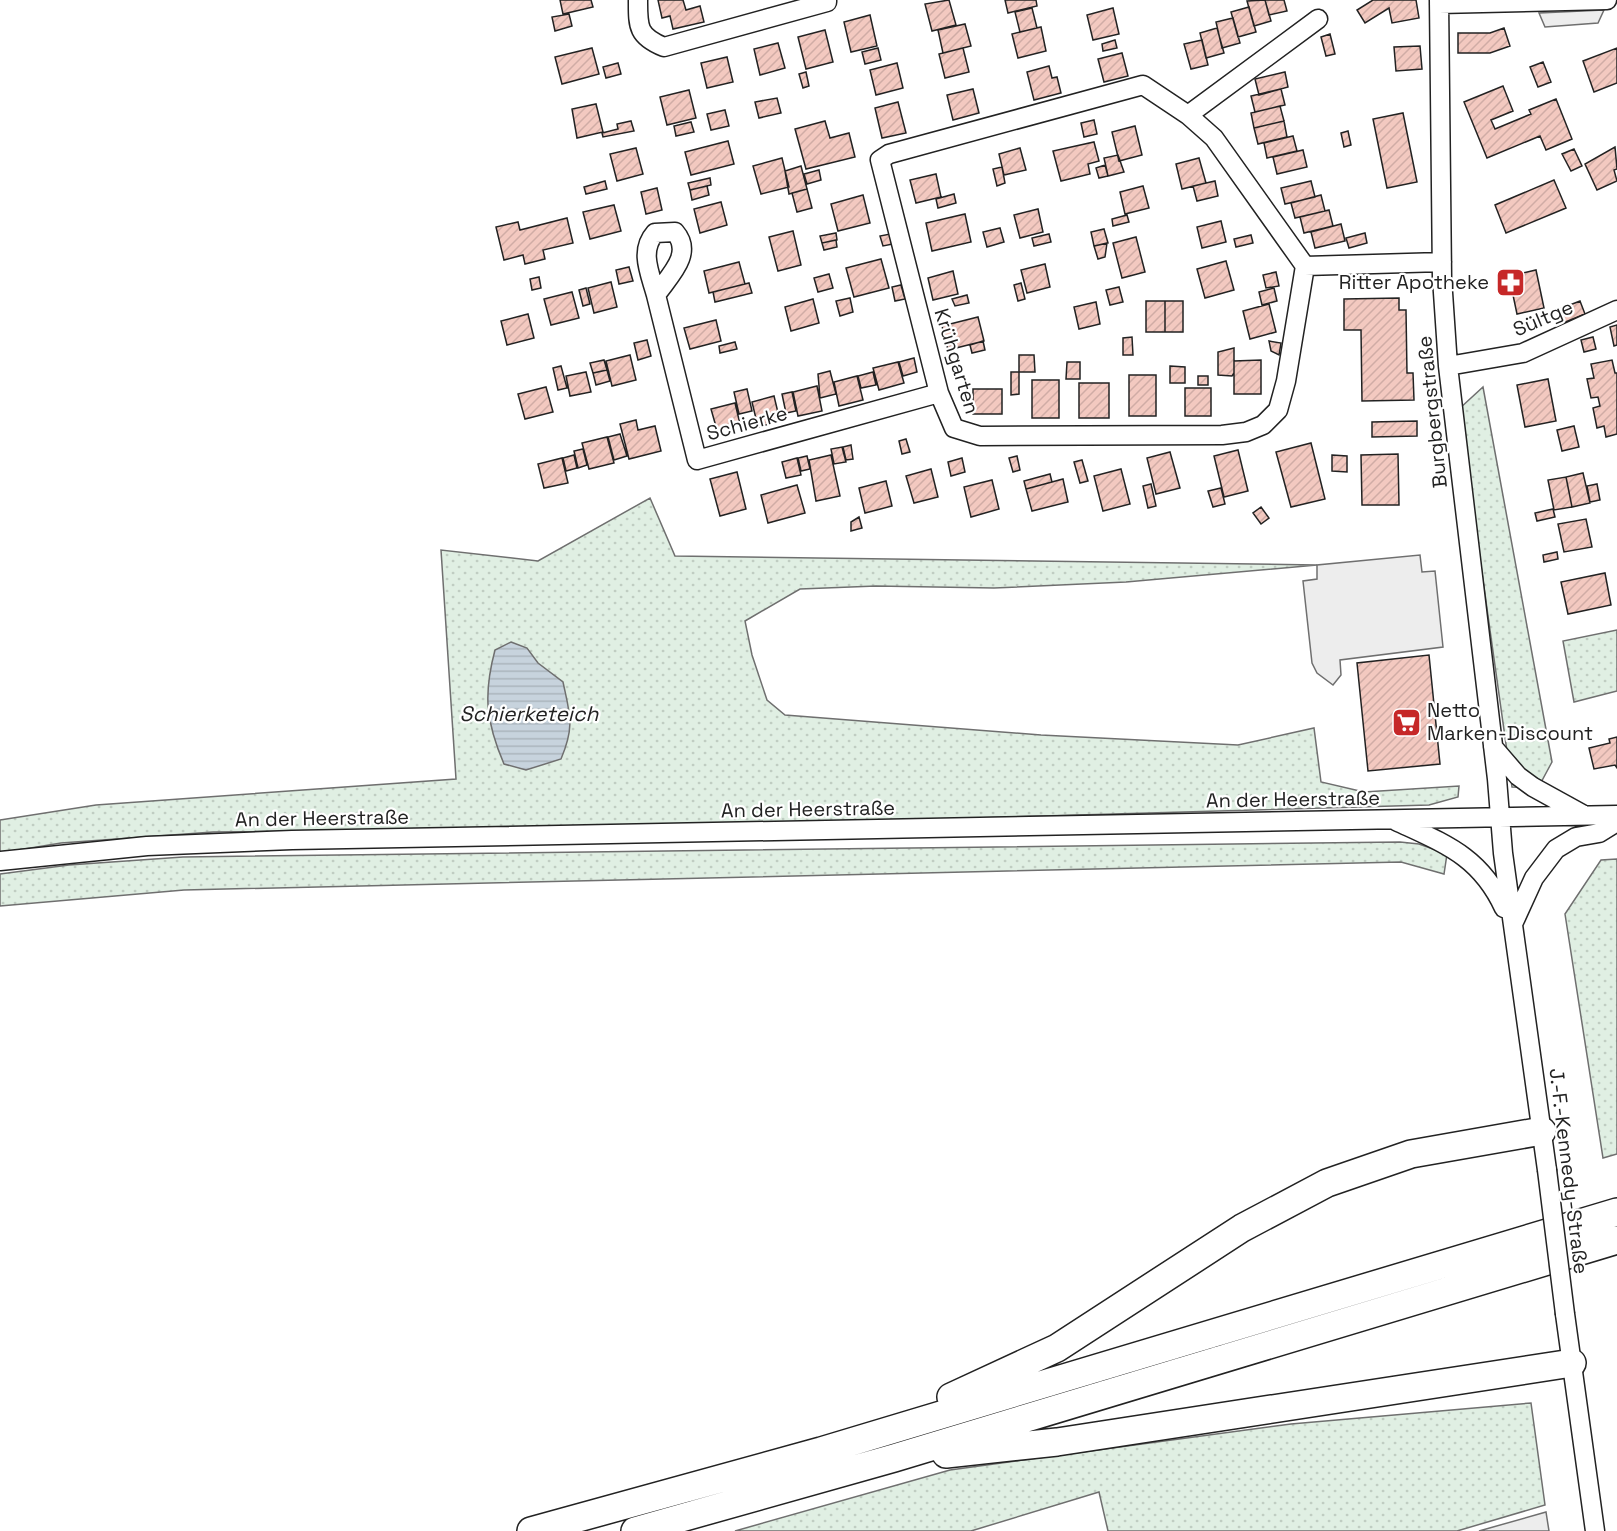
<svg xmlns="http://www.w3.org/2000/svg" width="1617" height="1531" viewBox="0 0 1617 1531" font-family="'Space Grotesk',sans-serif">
<defs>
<pattern id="grass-dots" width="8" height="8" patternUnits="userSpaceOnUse" patternTransform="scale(1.5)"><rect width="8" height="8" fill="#e0efe3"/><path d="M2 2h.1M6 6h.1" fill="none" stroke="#c0cdc2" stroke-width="1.8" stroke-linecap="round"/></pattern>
<pattern id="water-rules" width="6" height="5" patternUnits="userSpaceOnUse" patternTransform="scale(1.5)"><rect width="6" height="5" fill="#c7d3dd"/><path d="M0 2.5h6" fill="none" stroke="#abb5bd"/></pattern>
<pattern id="building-hatch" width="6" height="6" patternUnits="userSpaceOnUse" patternTransform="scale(1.5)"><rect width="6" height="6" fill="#f3c9c0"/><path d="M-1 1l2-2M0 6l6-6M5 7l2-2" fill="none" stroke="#d0aca5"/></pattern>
</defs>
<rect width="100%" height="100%" fill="#fff"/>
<path fill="url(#grass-dots)" stroke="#6f6f6f" stroke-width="1.5" d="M1483 387 1552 762 1538 788 1512 787 1459 409Z
M650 498 675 556 1317 565 1126 582 994 588 876 586 800 589 745 621 752 655 767 700 785 715 1041 735 1238 745 1314 728 1321 782 1364 792 1459 786 1458 797 1429 805 661 827 213 832 61 843 0 853V820L96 805 456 779 441 550 538 561Z
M1617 630V691L1574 702 1563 641Z
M1400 842 1419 844 1447 854 1444 874 1401 862 184 890 0 906V874L69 865 183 857Z
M1617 859V1154L1603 1158 1565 914 1601 860Z
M1531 1403 1545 1505 1457 1531H1108L1099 1492 971 1531H735L950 1470 1291 1424Z"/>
<path fill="#ededed" stroke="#6f6f6f" stroke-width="1.5" d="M1604 10 1598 23 1545 27 1539 13Z
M1420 555 1422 572 1435 571 1443 647 1340 660 1341 675 1333 685 1317 673 1312 663 1303 581 1317 579V565Z
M1546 1512 1549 1531H1479Z"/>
<path fill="url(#water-rules)" stroke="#6f6f6f" stroke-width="1.5" d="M511 642 527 648 538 663 563 682C570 715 575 726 561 759L526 770 504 764C486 722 483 695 495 650Z"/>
<path fill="url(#building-hatch)" stroke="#222" stroke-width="1.5" d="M560 0H591L593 7 563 14Z
M658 0H683L686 10 700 6 704 22 673 29 670 16 662 18Z
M949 0 956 25 932 31 925 4Z
M1005 0H1036L1037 6 1008 13Z
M1265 0 1271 21 1254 26 1247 1Z
M1265 0H1284L1287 11 1269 15Z
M1373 0H1416L1419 18 1392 23 1389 8 1365 23 1357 10Z
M1249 7 1256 32 1238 37 1231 12Z
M1032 8 1037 28 1020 32 1015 12Z
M1113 8 1119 34 1093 40 1087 15Z
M569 14 572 26 555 31 552 17Z
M870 15 877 46 851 52 844 22Z
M1233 18 1240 43 1222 48 1216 22Z
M965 24 971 46 943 53 938 30Z
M1041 27 1046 51 1018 58 1012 34Z
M1217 28 1224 53 1206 58 1200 33Z
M1504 28 1510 46 1490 53H1458V33H1490Z
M825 30 833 62 806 69 798 37Z
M1330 34 1335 54 1326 56 1321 37Z
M1115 40 1117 48 1103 51 1102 44Z
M1202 40 1208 65 1191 69 1184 44Z
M778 43 785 68 760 75 754 49Z
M1420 46 1422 69 1396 71 1394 47Z
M592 48 599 74 562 84 555 57Z
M878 48 881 60 865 64 862 52Z
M963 48 969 72 945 78 939 54Z
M1617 48V83L1594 92 1583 61Z
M1122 53 1128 76 1104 82 1098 59Z
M727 57 733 82 707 88 701 63Z
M1543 62 1551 82 1538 87 1530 67Z
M618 63 621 74 606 78 603 67Z
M897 63 903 88 876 95 870 70Z
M1049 66 1052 78 1057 77 1061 93 1034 100 1027 72Z
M806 72 809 86 803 88 799 74Z
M1285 72 1288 87 1259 95 1255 79Z
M1503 86 1513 111 1491 120 1495 129 1531 114 1529 110 1556 99 1572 139 1546 150 1540 136 1487 158 1464 102Z
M973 89 979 113 953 120 947 95Z
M1281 89 1285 105 1255 112 1251 96Z
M689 90 696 118 667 125 660 97Z
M777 98 781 113 759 118 755 102Z
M898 102 906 133 882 138 875 108Z
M596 104 603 132 577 138 572 109Z
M1280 106 1284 121 1254 128 1251 113Z
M725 110 729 126 711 130 707 114Z
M1403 113 1417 182 1387 188 1373 119Z
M1094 120 1097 134 1084 137 1081 123Z
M631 121 634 131 603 137 602 133 618 129 617 124Z
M825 121 830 138 849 133 855 157 806 169 795 129Z
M1284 121 1287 137 1258 144 1254 128Z
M691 122 694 132 676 136 674 126Z
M1135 126 1142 155 1119 161 1112 132Z
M1348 131 1351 145 1344 147 1341 133Z
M1293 136 1297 151 1267 158 1264 143Z
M728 141 734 164 691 175 685 152Z
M1094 142 1099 161 1088 164 1090 174 1061 181 1053 151Z
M1615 147 1617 169 1614 170 1617 181 1597 190 1585 164Z
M636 148 643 174 617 181 610 154Z
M1020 148 1026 170 1004 175 999 154Z
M1574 149 1582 166 1571 171 1562 154Z
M1303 150 1307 167 1277 174 1273 157Z
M1118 155 1124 172 1108 176 1104 158Z
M782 158 789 187 761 194 753 166Z
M1199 158 1206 183 1182 189 1176 164Z
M1105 165 1108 176 1099 178 1096 168Z
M801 166 807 189 789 194 785 171Z
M1002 167 1005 183 997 186 993 169Z
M819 170 821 180 807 184 804 174Z
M936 174 941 197 916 203 910 180Z
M710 178 711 185 690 190 688 183Z
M1554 180 1566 208 1506 233 1495 205Z
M605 181 607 189 586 194 584 187Z
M1215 181 1218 196 1197 201 1193 186Z
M1311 181 1315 197 1285 204 1281 188Z
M707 186 709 195 692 200 690 190Z
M1143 186 1149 208 1125 214 1120 192Z
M657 188 662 210 646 214 641 192Z
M807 189 812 208 797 212 792 193Z
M954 194 956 203 938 208 936 199Z
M863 195 870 223 838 231 831 204Z
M1321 195 1325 211 1295 218 1291 203Z
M721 202 727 225 700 233 694 209Z
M614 205 621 231 590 239 583 212Z
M1038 209 1043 232 1020 238 1014 215Z
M1329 210 1333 226 1304 233 1300 217Z
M965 214 971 242 932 251 926 223Z
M1127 215 1129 222 1113 226 1112 219Z
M567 218 573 243 543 250 545 259 525 264 523 255 504 260 496 227 518 222 520 230Z
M1221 221 1226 242 1202 248 1197 227Z
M1341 224 1345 241 1315 248 1311 232Z
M1000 228 1004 242 987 247 983 232Z
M1104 229 1108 243 1094 246 1091 232Z
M793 231 801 265 778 271 769 237Z
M836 233 837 240 822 243 820 236Z
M1365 233 1367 243 1349 248 1346 238Z
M890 234 893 244 883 246 880 236Z
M1049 234 1051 242 1034 246 1032 238Z
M1251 235 1253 243 1236 247 1234 239Z
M1136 237 1145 272 1122 278 1113 243Z
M836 240 837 247 824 250 822 243Z
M1107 243 1105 257 1098 259 1094 246Z
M881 259 889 288 854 297 846 268Z
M1226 261 1234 290 1205 298 1197 269Z
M739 262 745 284 709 293 704 271Z
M1045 264 1050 287 1027 293 1021 270Z
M629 267 633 281 619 284 616 270Z
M1536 270 1544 308 1517 314 1509 276Z
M953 271 958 294 933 300 928 278Z
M1276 272 1279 286 1266 288 1263 275Z
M829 274 833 288 818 292 814 278Z
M539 277 541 288 532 290 530 279Z
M611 282 617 307 594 313 588 288Z
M749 283 752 293 715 302 713 292Z
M1021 283 1025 299 1018 301 1014 285Z
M901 285 905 299 895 301 892 287Z
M1119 287 1123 302 1110 305 1106 290Z
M586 288 590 304 583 306 579 290Z
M1274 288 1277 301 1262 305 1259 292Z
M572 292 579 318 551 325 544 299Z
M967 295 969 303 955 306 952 299Z
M850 298 853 312 840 316 836 301Z
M1399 298V310H1406L1407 373H1413L1414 400 1362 401 1361 330H1344V299Z
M813 299 819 323 791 331 785 307Z
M1146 301H1165V332H1146Z
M1165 301H1183V332H1165Z
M1580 301 1585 314 1563 323 1557 310Z
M1096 302 1100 324 1079 329 1074 307Z
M1269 304 1276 332 1250 339 1243 311Z
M528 314 534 338 507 345 501 321Z
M978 317 984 341 948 350 942 326Z
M716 320 721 341 690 349 684 328Z
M1617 325V345L1614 346 1610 327Z
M1132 337 1133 355H1123V338Z
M1593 337 1596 349 1584 352 1581 340Z
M647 340 651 356 638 360 634 343Z
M983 341 985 350 972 353 970 345Z
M1269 341 1281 343 1279 355 1271 351Z
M735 342 737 349 720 353 719 346Z
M1234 348V373L1232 376 1218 375V352Z
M630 355 636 380 612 386 606 361Z
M1019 355H1034L1035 372H1019Z
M914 358 917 372 903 376 899 362Z
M604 360 607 370 593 373 590 363Z
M1261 360V394H1234V361Z
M1612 360 1615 373H1617V434L1606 437 1604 426 1597 428 1593 408 1600 406 1598 397 1591 398 1587 379 1594 378 1591 364Z
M898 362 904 383 879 390 873 368Z
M1067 362H1080V379H1066Z
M561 366 567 388 558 390 553 368Z
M1170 366 1185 367V383H1170Z
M607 370 610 381 596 385 593 373Z
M830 371 836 394 820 398 818 374Z
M586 372 591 392 570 396 566 376Z
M873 372 876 385 861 388 858 376Z
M1011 372H1019V394L1011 395Z
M1129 375H1156V416H1129Z
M857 376 863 400 839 406 834 382Z
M1198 376H1208V385H1198Z
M1548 379 1556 421 1525 427 1517 385Z
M1032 380H1059V418H1032Z
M1079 383H1109V418H1079Z
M817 386 822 411 798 416 793 392Z
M546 387 553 412 525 419 518 394Z
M1185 388H1211V416H1185Z
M747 389 752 411 739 414 734 392Z
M973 389H1002V414H973Z
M792 392 796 411 786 413 782 394Z
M774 396 780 421 758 427 752 402Z
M735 403 740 424 717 430 711 409Z
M636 420 638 430 655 426 661 451 629 459 620 424Z
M1417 421V436L1372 437V422Z
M1574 426 1579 447 1562 451 1557 430Z
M620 434 627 456 614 460 608 437Z
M607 437 614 463 589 469 582 443Z
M906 439 910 452 902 454 899 441Z
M1311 443 1325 499 1291 507 1276 452Z
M851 445 853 459 846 460 843 447Z
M842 447 846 462 834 464 831 449Z
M583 449 587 465 578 468 574 451Z
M1238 450 1248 491 1224 497 1214 456Z
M1170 452 1180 488 1156 494 1147 458Z
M1398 454 1399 505H1362L1361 455Z
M574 455 577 468 566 471 563 458Z
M831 455 840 496 816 501 809 460Z
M1332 455 1347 456V472L1332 471Z
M807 456 810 469 801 471 798 458Z
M1017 456 1020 470 1013 472 1009 458Z
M562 458 568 483 544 488 538 464Z
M797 458 801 475 786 478 782 462Z
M962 458 965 472 951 476 948 462Z
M1082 460 1088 481 1080 483 1074 462Z
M931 469 938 497 914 503 906 476Z
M1121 469 1130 504 1103 511 1094 476Z
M737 472 746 509 720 516 710 479Z
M1583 473 1590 503 1572 507 1566 477Z
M1050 474 1052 482 1026 489 1024 481Z
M1566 477 1572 507 1554 510 1548 480Z
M1063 479 1068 502 1032 511 1026 489Z
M992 480 999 509 971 517 964 487Z
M886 481 892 506 865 513 859 488Z
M1151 484 1156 506 1148 508 1143 486Z
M1597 484 1600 500 1590 502 1587 486Z
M797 485 805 513 768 523 761 495Z
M1221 488 1225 504 1213 507 1208 491Z
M1261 507 1269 518 1261 524 1253 513Z
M1553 509 1555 517 1537 521 1535 513Z
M859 517 862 528 851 531V522Z
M1586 519 1592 547 1564 552 1558 524Z
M1557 552 1558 559 1544 562 1543 555Z
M1605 573 1611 605 1568 614 1561 582Z
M1429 655 1440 764 1368 771 1357 663Z
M1617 737V768L1615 765 1594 769 1589 748 1610 743 1609 739Z"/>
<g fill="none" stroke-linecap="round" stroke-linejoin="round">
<defs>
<path id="minor" d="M638 0C638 26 637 36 664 47L827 2V0
M1439 0 1442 278 1448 366 1497 779 1503 853 1547 1170
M1439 4 1607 0
M1188 115 1318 19
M1305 266 1286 381 1278 410 1263 425 1246 432 1222 435 980 436 954 428 939 393 880 160 889 154 1143 85 1188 115 1214 138 1305 266 1442 262
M656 295C650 273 639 251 655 233L675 232C694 254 669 276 656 295L697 460 939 393
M1448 366 1523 353 1617 310
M1493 747 1518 776 1533 787 1582 814
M1396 821C1445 844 1480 856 1504 908
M0 861 147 846 292 840 1617 815
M1513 924 1534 878 1556 849 1576 837 1599 833 1617 822
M1565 1314 1595 1531"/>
<path id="highway" d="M951 1397 1057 1348 1242 1228 1327 1183 1411 1154 1542 1131
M946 1454 1057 1442 1572 1363
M531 1531 821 1451 1617 1212
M635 1531 894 1458 1617 1240"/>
</defs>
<use href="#minor" stroke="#222" stroke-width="21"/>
<use href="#highway" stroke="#222" stroke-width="30"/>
<use href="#minor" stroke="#fff" stroke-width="18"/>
<use href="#highway" stroke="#fff" stroke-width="27"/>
<defs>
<path id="minor-bridge" d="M1547 1170 1565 1314"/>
</defs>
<use href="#minor-bridge" stroke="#222" stroke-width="21" stroke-linecap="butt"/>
<use href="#minor-bridge" stroke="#fff" stroke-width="18"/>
</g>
<defs>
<symbol id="pharmacy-square" viewBox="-11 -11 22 22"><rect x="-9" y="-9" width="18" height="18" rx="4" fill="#c62828" stroke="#fff"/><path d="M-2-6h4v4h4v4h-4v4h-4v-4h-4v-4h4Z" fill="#fff"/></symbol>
<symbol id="supermarket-square" viewBox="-11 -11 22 22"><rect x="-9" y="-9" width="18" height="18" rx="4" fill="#c62828" stroke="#fff"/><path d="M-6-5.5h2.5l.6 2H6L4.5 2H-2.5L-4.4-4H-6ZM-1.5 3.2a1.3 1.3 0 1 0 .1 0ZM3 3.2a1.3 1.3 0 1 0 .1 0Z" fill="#fff"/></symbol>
</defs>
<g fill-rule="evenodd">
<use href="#pharmacy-square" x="1494" y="266" width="33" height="33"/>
<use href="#supermarket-square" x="1390" y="706" width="33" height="33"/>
</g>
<g text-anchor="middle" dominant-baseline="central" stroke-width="4.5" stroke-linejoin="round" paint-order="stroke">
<g font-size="20" fill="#222" stroke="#fff" text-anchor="end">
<text x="1489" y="282">Ritter Apotheke</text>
<text x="1427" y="710" text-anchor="start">Netto<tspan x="1427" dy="23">Marken-Discount</tspan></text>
</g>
<g font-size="20" fill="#222" stroke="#fff">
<text transform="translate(1543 318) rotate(-23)">Sültge</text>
<text transform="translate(957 361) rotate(73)">Krühgarten</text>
<text transform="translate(1432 412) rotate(-96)">Burgbergstraße</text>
<text transform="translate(747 423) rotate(-15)">Schierke</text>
<text transform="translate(1293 799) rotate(-1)">An der Heerstraße</text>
<text transform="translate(808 809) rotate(-1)">An der Heerstraße</text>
<text transform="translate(322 818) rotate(-1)">An der Heerstraße</text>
<text transform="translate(1569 1171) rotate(83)">J.-F.-Kennedy-Straße</text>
</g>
<g font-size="21" font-style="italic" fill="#222" stroke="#fff">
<text x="529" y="713">Schierketeich</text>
</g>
</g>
</svg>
